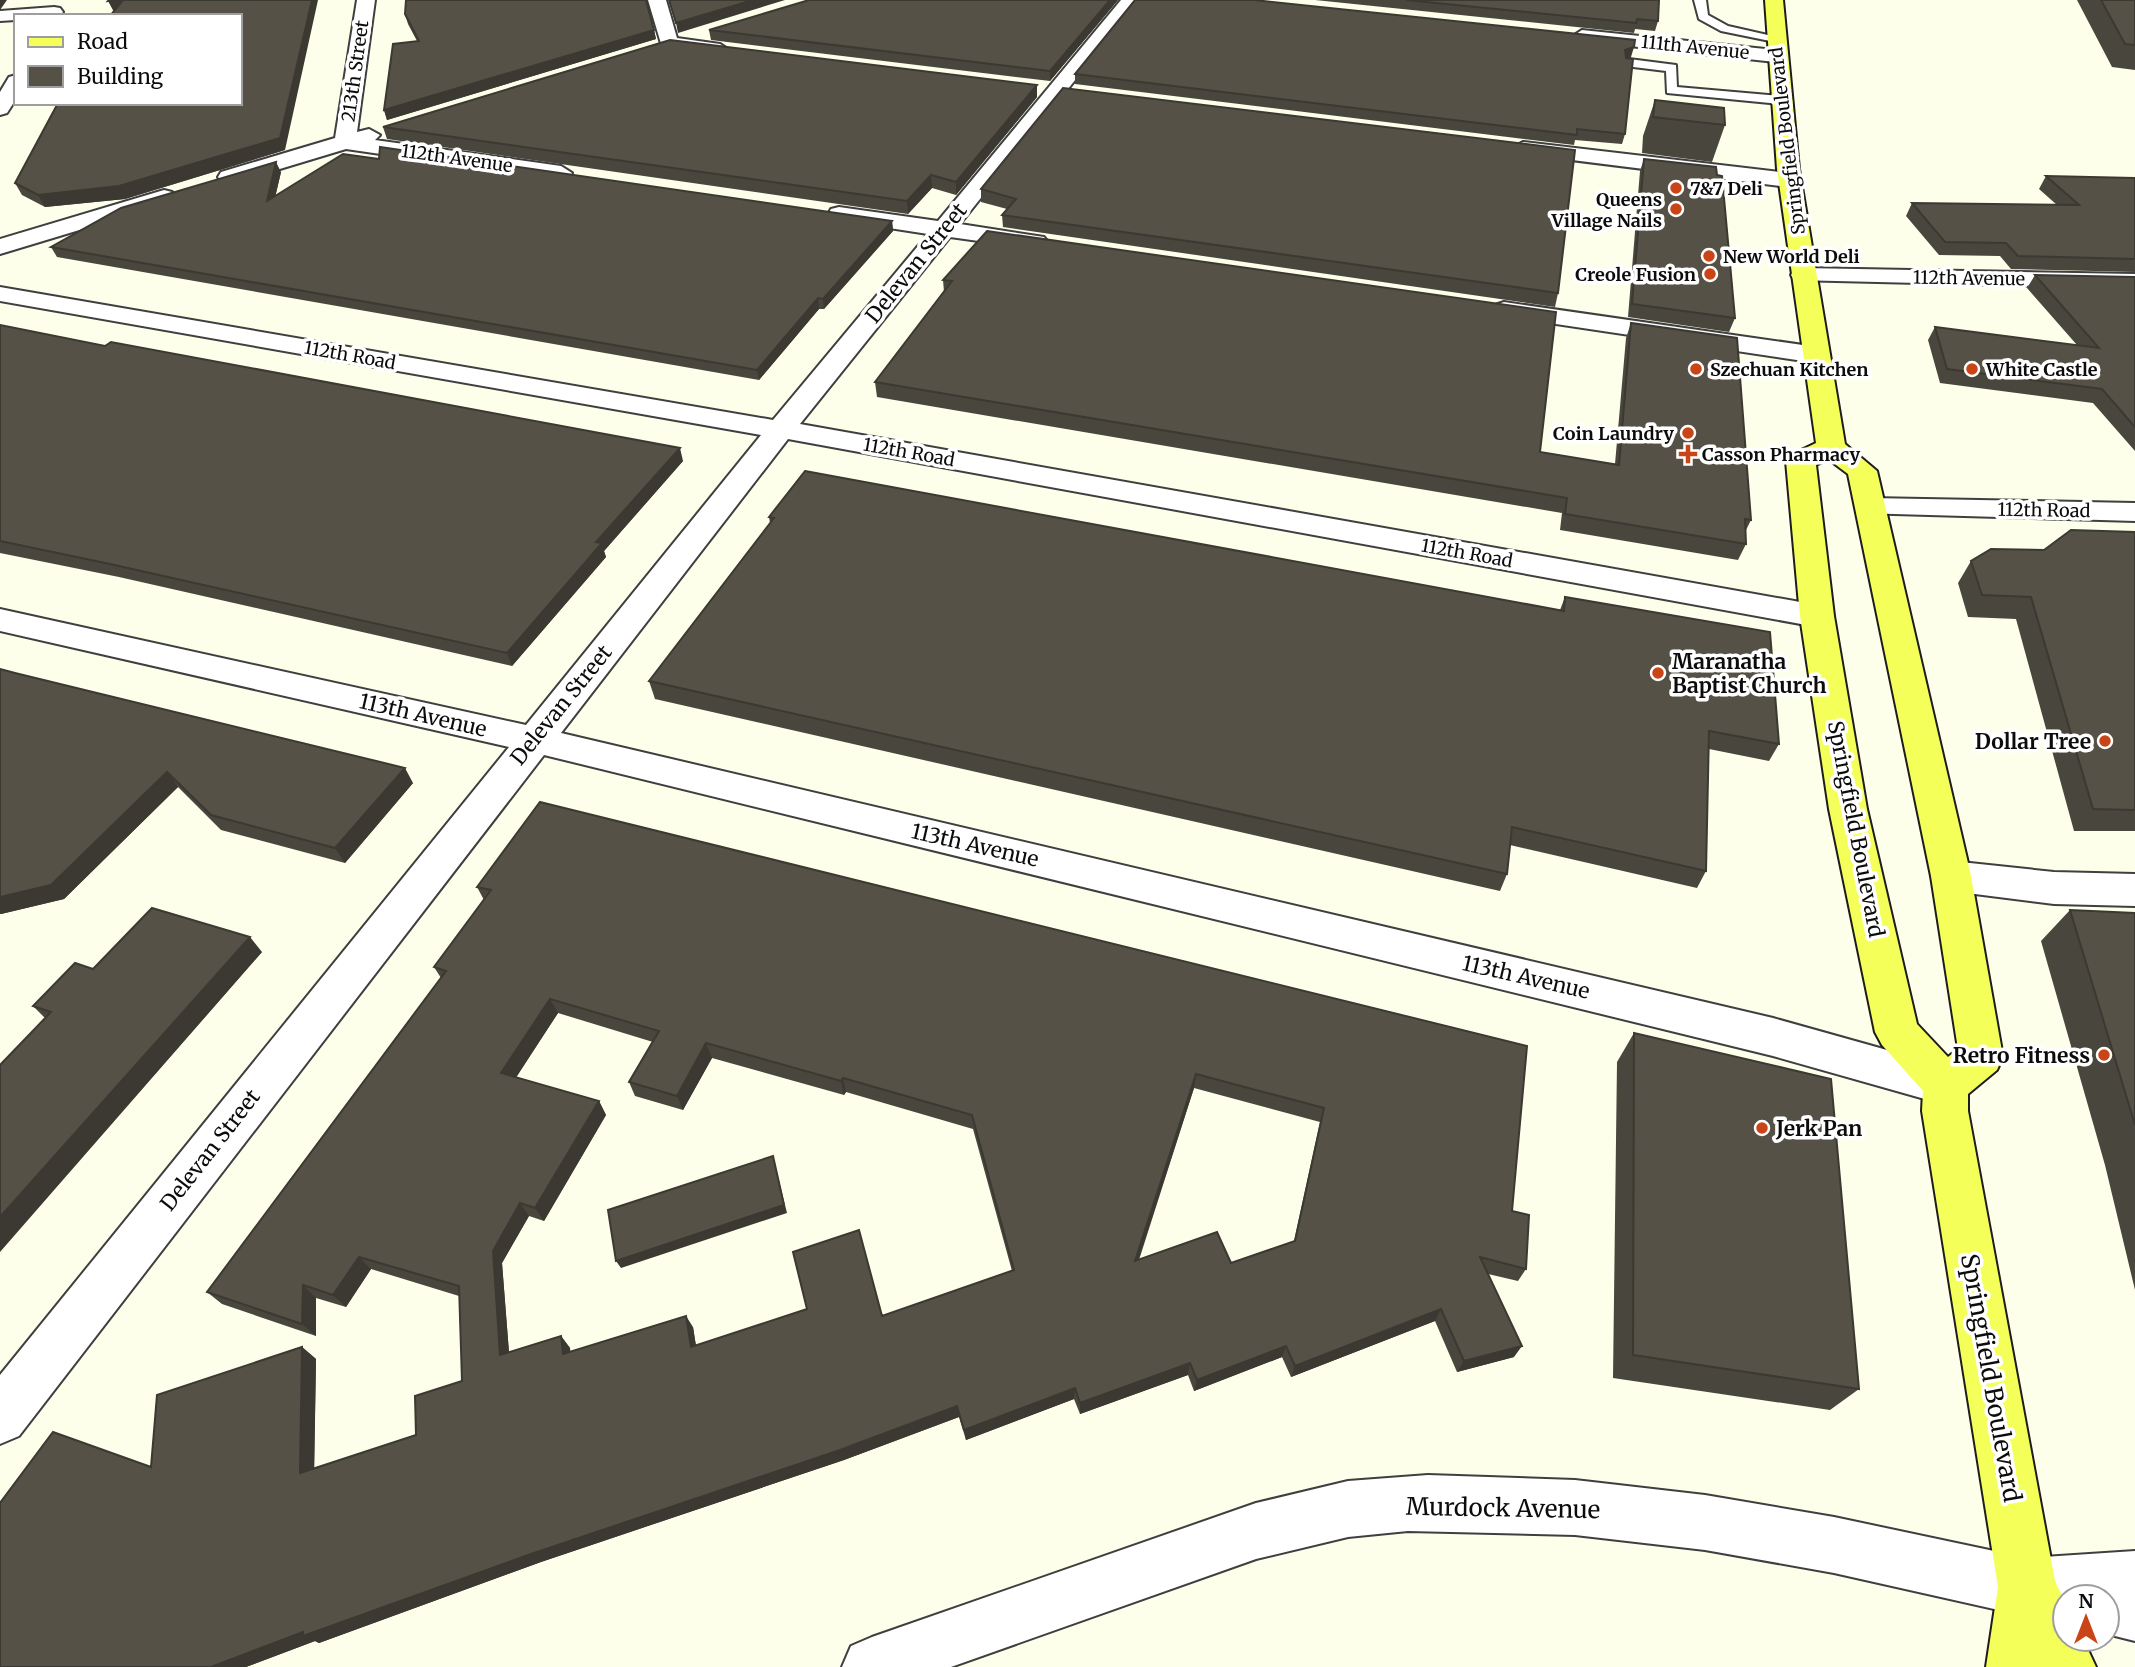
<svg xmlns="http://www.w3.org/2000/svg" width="2135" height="1667" viewBox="0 0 2135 1667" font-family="Merriweather,serif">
<rect width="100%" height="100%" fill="#fdffea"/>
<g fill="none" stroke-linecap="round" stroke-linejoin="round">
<defs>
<path id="service" d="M1694 0H1706L1708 15 1728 26 1781 38 1775 42 1721 31 1699 19Z
M1629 59 1676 65 1677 87 1780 96 1786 100 1780 104 1667 93 1666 71 1625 66V60Z"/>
<path id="minor" d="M357 0H375L357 132 369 129 380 135 375 140 561 166 572 173 569 178 561 180 346 149 237 182H221L218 177 221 172 335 138Z
M648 0H666L677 38 720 44 729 50 720 56 662 47Z
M1121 0H1139L960 224 1044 237 1048 242 1044 247 1036 249 950 237 800 424 1817 605 1829 608 1834 616 1829 624 1817 627 788 439 561 733 1773 1018 1962 1071 1968 1085 1962 1099 1946 1105 1773 1056 544 755 19 1436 0 1444V1375L509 747 0 631V609L526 725 761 435 0 301V287L773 420 928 234 831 219 828 214 831 209 839 207 938 221Z
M54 7 60 8 63 12 60 16H16V20L0 21V11Z
M1582 30 1775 50 1785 56 1775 62 1575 40 1573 36Z
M16 75V99L7 113 0 115V92L9 77Z
M1523 142 1789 173 1800 180 1789 187 1515 153 1512 148Z
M164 190 172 192 175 197 172 202 0 254V239Z
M1803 268 2135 274V288L1794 280 1791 275 1794 270Z
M1504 302 1817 347 1826 349 1830 355 1826 361 1817 363 1495 315 1491 310 1495 305Z
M1870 498 2135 503V521L1859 513 1855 507 1859 501Z
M1951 861 2054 872 2135 874V906L2054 904 1951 891 1937 887 1931 876 1937 865Z
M1428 1475 1575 1480 1705 1495 1834 1517 2027 1558 2135 1551V1641L2107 1634V1597H2065V1625L1834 1573 1705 1550 1575 1535 1408 1531 1348 1537 1256 1559 951 1667H842L851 1646 872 1637 1256 1503 1348 1481Z"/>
<path id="primary" d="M1765 0H1783L1799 169 1845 444 1877 471 1971 876 2003 1057 1997 1070 1968 1094V1111L2055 1581 2065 1602V1639H2083L2096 1667H1986L1998 1587 1922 1111 1923 1091 1882 1045 1875 1032 1829 809 1800 616 1786 461 1791 455 1816 443 1777 169ZM1828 459 1848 474 1931 876 1958 1049 1948 1057 1917 1024 1867 809 1834 616 1816 465Z"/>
</defs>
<use href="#service" stroke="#3f3f3f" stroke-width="4"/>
<use href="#minor" stroke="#3f3f3f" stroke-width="4"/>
<use href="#primary" stroke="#1d1d1d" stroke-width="4"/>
<use href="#service" fill="#fff" fill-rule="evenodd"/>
<use href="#minor" fill="#fff" fill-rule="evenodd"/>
<use href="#primary" fill="#f4ff5a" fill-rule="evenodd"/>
</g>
<path fill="#49463d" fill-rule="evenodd" d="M810 0H1118L1050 81 711 40 709 30Z
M1315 0H1659L1658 21 1655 31 1635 29 1634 33Z
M2077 0H2135V70L2112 67Z
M405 14 654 30 656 39 387 120 384 110 417 41 408 24Z
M1631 57 1627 58 1625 134 1622 144 1575 140 1574 145 1075 84V74Z
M1037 85V97L956 195 932 188 908 214 387 139 383 127Z
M1655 100 1725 125 1712 162 1642 153 1643 136Z
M285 150 125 199 45 207 22 195 15 183Z
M1644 159 1735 318 1729 332 1628 317 1640 171Z
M281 172 275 197 892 221 893 231 824 309H819L759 380 57 257 51 247Z
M2046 176 2135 178V272L2011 269 2000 256 1939 255 1906 216 1912 203 2057 205 2039 189Z
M981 189 1558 293 1555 307 1003 227 1002 215 1007 209 981 202Z
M987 231 1540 452 1615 464 1626 338 1631 323 1751 520 1745 532 1746 544 1738 560 1560 530 1562 513 877 397 875 382 944 292 943 280Z
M2035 275 2135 277V451L2093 403 1940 383 1928 340 1935 327 2077 345 2027 288Z
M0 325 683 461 604 551 606 557 512 666 119 577 0 553Z
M769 517 1560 610 1565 597 1779 744 1769 761 1709 749 1706 871 1697 888 1510 845 1507 874 1500 891 655 699 649 681 770 523Z
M2135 532V831H2074L2016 619 1968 617 1958 583 1971 561 2044 550Z
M0 669 413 783 345 863 221 830 178 787 64 899 1 914H0Z
M477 887 1527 1046 1512 1211 1526 1269 1518 1281 1488 1274 1514 1357 1457 1372 1435 1321 1291 1377 1282 1357 1194 1391 1188 1375 1080 1414 1074 1399 966 1440 959 1417 844 1460 541 1562 319 1643 315 1641 246 1667H0L151 1467 302 1347 316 1359 314 1468 416 1435 462 1381 459 1296 371 1269 346 1307 316 1298V1336L222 1304 207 1292 441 978 434 967 484 900ZM558 1013 653 1042 629 1082 635 1096 683 1110 712 1058 844 1095 846 1092 973 1129 1012 1271 882 1316 696 1346 693 1327 570 1352V1348L561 1336 509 1352 502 1263 529 1216 544 1221 606 1115 599 1101 516 1077ZM1194 1088 1320 1122 1294 1241 1231 1263 1139 1260Z
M2070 910 2135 913V1290L2105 1165 2041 941Z
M262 952 88 1150 45 1018 33 1006 93 969Z
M1634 1033 1859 1389 1830 1410 1613 1378 1617 1062Z"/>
<path fill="#3c3932" d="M0 0H7L0 10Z
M123 0 114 12 108 1Z
M312 0H318L285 150 125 199 45 207 38 195Z
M753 0H785L678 33 676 23Z
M1110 0H1118L1050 81V71Z
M654 30 656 39 387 120 384 110Z
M1634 47 1631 57 1622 60 1625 50Z
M1037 85V97L956 195V182Z
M276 162 281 172 272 211 267 201Z
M931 175 932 188 908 214 907 201Z
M892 221 893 231 824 309 823 299Z
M818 298 819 309 759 380 757 370Z
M680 448 683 461 604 551 606 557 512 666 507 653 596 542Z
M405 768 413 783 345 863 335 848Z
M167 772 178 787 64 899 1 914 0 913V897Z
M250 937 262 952 0 1252V1217Z
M550 999 558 1013 510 1087 501 1073Z
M706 1043 712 1058 683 1110 677 1096Z
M1196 1074 1194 1088 1134 1273 1135 1261Z
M843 1078 846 1092 844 1095 841 1081Z
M599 1101 606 1115 544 1221 535 1208Z
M773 1156 787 1213 621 1268 616 1261Z
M520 1203 529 1216 502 1263 510 1366 500 1355 493 1251Z
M359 1257 371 1269 346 1307 333 1295Z
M303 1285 316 1298V1336L302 1324Z
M1441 1309 1435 1321 1291 1377 1295 1366Z
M686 1316 693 1327 698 1359 691 1347Z
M561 1336 570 1348 572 1366 563 1354Z
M1286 1346 1282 1357 1194 1391 1197 1380Z
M1522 1346 1514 1357 1457 1372 1464 1361Z
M302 1347 316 1359 314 1483 300 1473Z
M1190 1363 1188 1375 1080 1414V1403Z
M1075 1388 1074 1399 966 1440 964 1430Z
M957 1406 959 1417 844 1460 541 1562 319 1643 315 1641 246 1667H211L303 1632Z"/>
<path fill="#555147" stroke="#3c3932" stroke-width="2" fill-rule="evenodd" d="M109 0H312L280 138 119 186 38 195 15 183 58 103H240V16H110L123 0 108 1Z
M406 0H646L654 30 384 110 393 44 419 41 405 14Z
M669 0H753L676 23Z
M809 0H1110L1050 71 709 30Z
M1135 0H1254L1635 40 1634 47 1625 50 1626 58 1633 59 1625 134 1577 129V135L1075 74Z
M1406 0H1659L1658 21 1637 19 1636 23Z
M2101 0H2135V45L2125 44Z
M670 40 1037 85 956 182 931 175 907 201 383 127Z
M1063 88 1575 150 1558 293 1002 215 1016 199 981 189Z
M1655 100 1724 108 1725 125 1653 117Z
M380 147 892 221 823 299 818 298 757 370 51 247 121 208 276 162 267 201 343 154 379 159Z
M1644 159 1716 167 1717 175 1722 176 1735 318 1632 304Z
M2046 176 2135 178V259L2018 256 2006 243 1945 242 1912 203 2079 205Z
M987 231 1556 312 1540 452 1619 465 1631 323 1737 338 1751 520 1745 519 1746 544 1565 514 1567 498 875 382 952 281 943 280Z
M2035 275 2135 277V427L2102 389 1947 369 1935 327 2099 348Z
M0 325 105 346 111 342 680 448 596 542 602 543 507 653 110 564 0 541Z
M805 471 1564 611 1565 597 1770 632 1779 744 1709 731 1706 871 1512 827 1507 874 649 681 774 518 769 517Z
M2071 530 2135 532V810L2093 809 2031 597 1982 595 1971 561 1991 549 2044 550Z
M0 669 15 673 405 768 335 848 211 815 167 772 51 885 0 897Z
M540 802 1527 1046 1512 1211 1529 1215 1526 1269 1480 1257 1522 1346 1464 1361 1441 1309 1295 1366 1286 1346 1197 1380 1190 1363 1080 1403 1075 1388 964 1430 957 1406 840 1450 531 1554 303 1636V1632L211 1667H0V1503L53 1432 151 1467 157 1395 302 1347 300 1473 416 1435 415 1396 462 1381 459 1286 359 1257 333 1295 303 1285 302 1324 207 1292 446 971 434 967 491 890 477 887ZM550 999 659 1031 629 1082 677 1096 706 1043 841 1081 843 1078 972 1115 1014 1270 882 1316 859 1230 793 1252 807 1309 691 1347 686 1316 563 1354 561 1336 500 1355 493 1251 520 1203 535 1208 599 1101 501 1073ZM1196 1074 1324 1108 1295 1241 1231 1263 1217 1232 1135 1261Z
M152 908 250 937 0 1217V1065L51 1012 33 1006 75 963 93 969Z
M2070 910 2135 913V1125Z
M1634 1033 1831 1079 1859 1389 1633 1355Z
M773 1156 784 1205 616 1261 608 1210Z"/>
<g fill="#c94517" stroke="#fff" stroke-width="2.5">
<circle cx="1676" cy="188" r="7"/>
<circle cx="1676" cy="209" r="7"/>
<circle cx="1709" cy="256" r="7"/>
<circle cx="1710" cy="274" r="7"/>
<circle cx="1696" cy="369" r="7"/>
<circle cx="1972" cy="369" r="7"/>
<circle cx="1688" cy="433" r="7"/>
<path d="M1684.5 443.5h7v7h7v7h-7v7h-7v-7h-7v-7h7z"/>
<circle cx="1658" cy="673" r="7"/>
<circle cx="2105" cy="741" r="7"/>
<circle cx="2104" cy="1055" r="7"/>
<circle cx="1762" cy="1128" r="7"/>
</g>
<g text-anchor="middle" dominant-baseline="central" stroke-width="7" stroke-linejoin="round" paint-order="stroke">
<g font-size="18" fill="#0c0c0c" stroke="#fff">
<text transform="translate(1695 47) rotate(6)">111th Avenue</text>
<text transform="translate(355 71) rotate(-82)">213th Street</text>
<text transform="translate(1787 141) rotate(-97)">Springfield Boulevard</text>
<text transform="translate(457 158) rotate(8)">112th Avenue</text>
<text transform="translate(1969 278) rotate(1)">112th Avenue</text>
<text transform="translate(350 355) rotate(10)">112th Road</text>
<text transform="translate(909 452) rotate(10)">112th Road</text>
<text transform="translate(2044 510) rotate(1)">112th Road</text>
<text transform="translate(1467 553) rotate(10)">112th Road</text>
</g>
<g font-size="18" font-weight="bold" fill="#0c0c0c" stroke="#fff" text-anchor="start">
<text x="1690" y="188">7&amp;7 Deli</text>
<text x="1662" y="199" text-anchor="end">Queens<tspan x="1662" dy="21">Village Nails</tspan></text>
<text x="1723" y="256">New World Deli</text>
<text x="1696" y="274" text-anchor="end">Creole Fusion</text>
<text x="1710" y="369">Szechuan Kitchen</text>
<text x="1986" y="369">White Castle</text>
<text x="1674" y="433" text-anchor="end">Coin Laundry</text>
<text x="1702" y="454">Casson Pharmacy</text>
</g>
<g font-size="21" fill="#0c0c0c" stroke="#fff">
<text transform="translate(916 263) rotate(-51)">Delevan Street</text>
<text transform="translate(561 705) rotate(-51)">Delevan Street</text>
<text transform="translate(423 715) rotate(13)">113th Avenue</text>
<text transform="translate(1856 829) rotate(79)">Springfield Boulevard</text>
<text transform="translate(975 845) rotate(13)">113th Avenue</text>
<text transform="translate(1526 977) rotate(13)">113th Avenue</text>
<text transform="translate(210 1150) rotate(-52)">Delevan Street</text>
</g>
<g font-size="21" font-weight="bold" fill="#0c0c0c" stroke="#fff" text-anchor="start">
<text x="1672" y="661">Maranatha<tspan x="1672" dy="24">Baptist Church</tspan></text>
<text x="2091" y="741" text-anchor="end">Dollar Tree</text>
<text x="2090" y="1055" text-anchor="end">Retro Fitness</text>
<text x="1776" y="1128">Jerk Pan</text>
</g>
<g font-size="24" fill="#0c0c0c" stroke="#fff">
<text transform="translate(1991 1378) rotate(80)">Springfield Boulevard</text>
<text transform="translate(1503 1508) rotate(1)">Murdock Avenue</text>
</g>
</g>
<rect x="14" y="14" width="228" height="91" fill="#ffffff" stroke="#9e9e9e" stroke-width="2"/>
<rect x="28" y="37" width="35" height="10" fill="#f4ff5a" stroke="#9e9e9e" stroke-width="2"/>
<text x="77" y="49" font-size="21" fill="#0c0c0c">Road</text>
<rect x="28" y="66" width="35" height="21" fill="#555147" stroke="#9e9e9e" stroke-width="2"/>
<text x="77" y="84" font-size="21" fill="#0c0c0c">Building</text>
<g transform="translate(2086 1618)"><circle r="33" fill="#ffffff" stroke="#9e9e9e" stroke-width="2"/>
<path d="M0-5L12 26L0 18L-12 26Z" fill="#c94517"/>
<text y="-10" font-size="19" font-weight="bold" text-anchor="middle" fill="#0c0c0c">N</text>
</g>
</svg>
